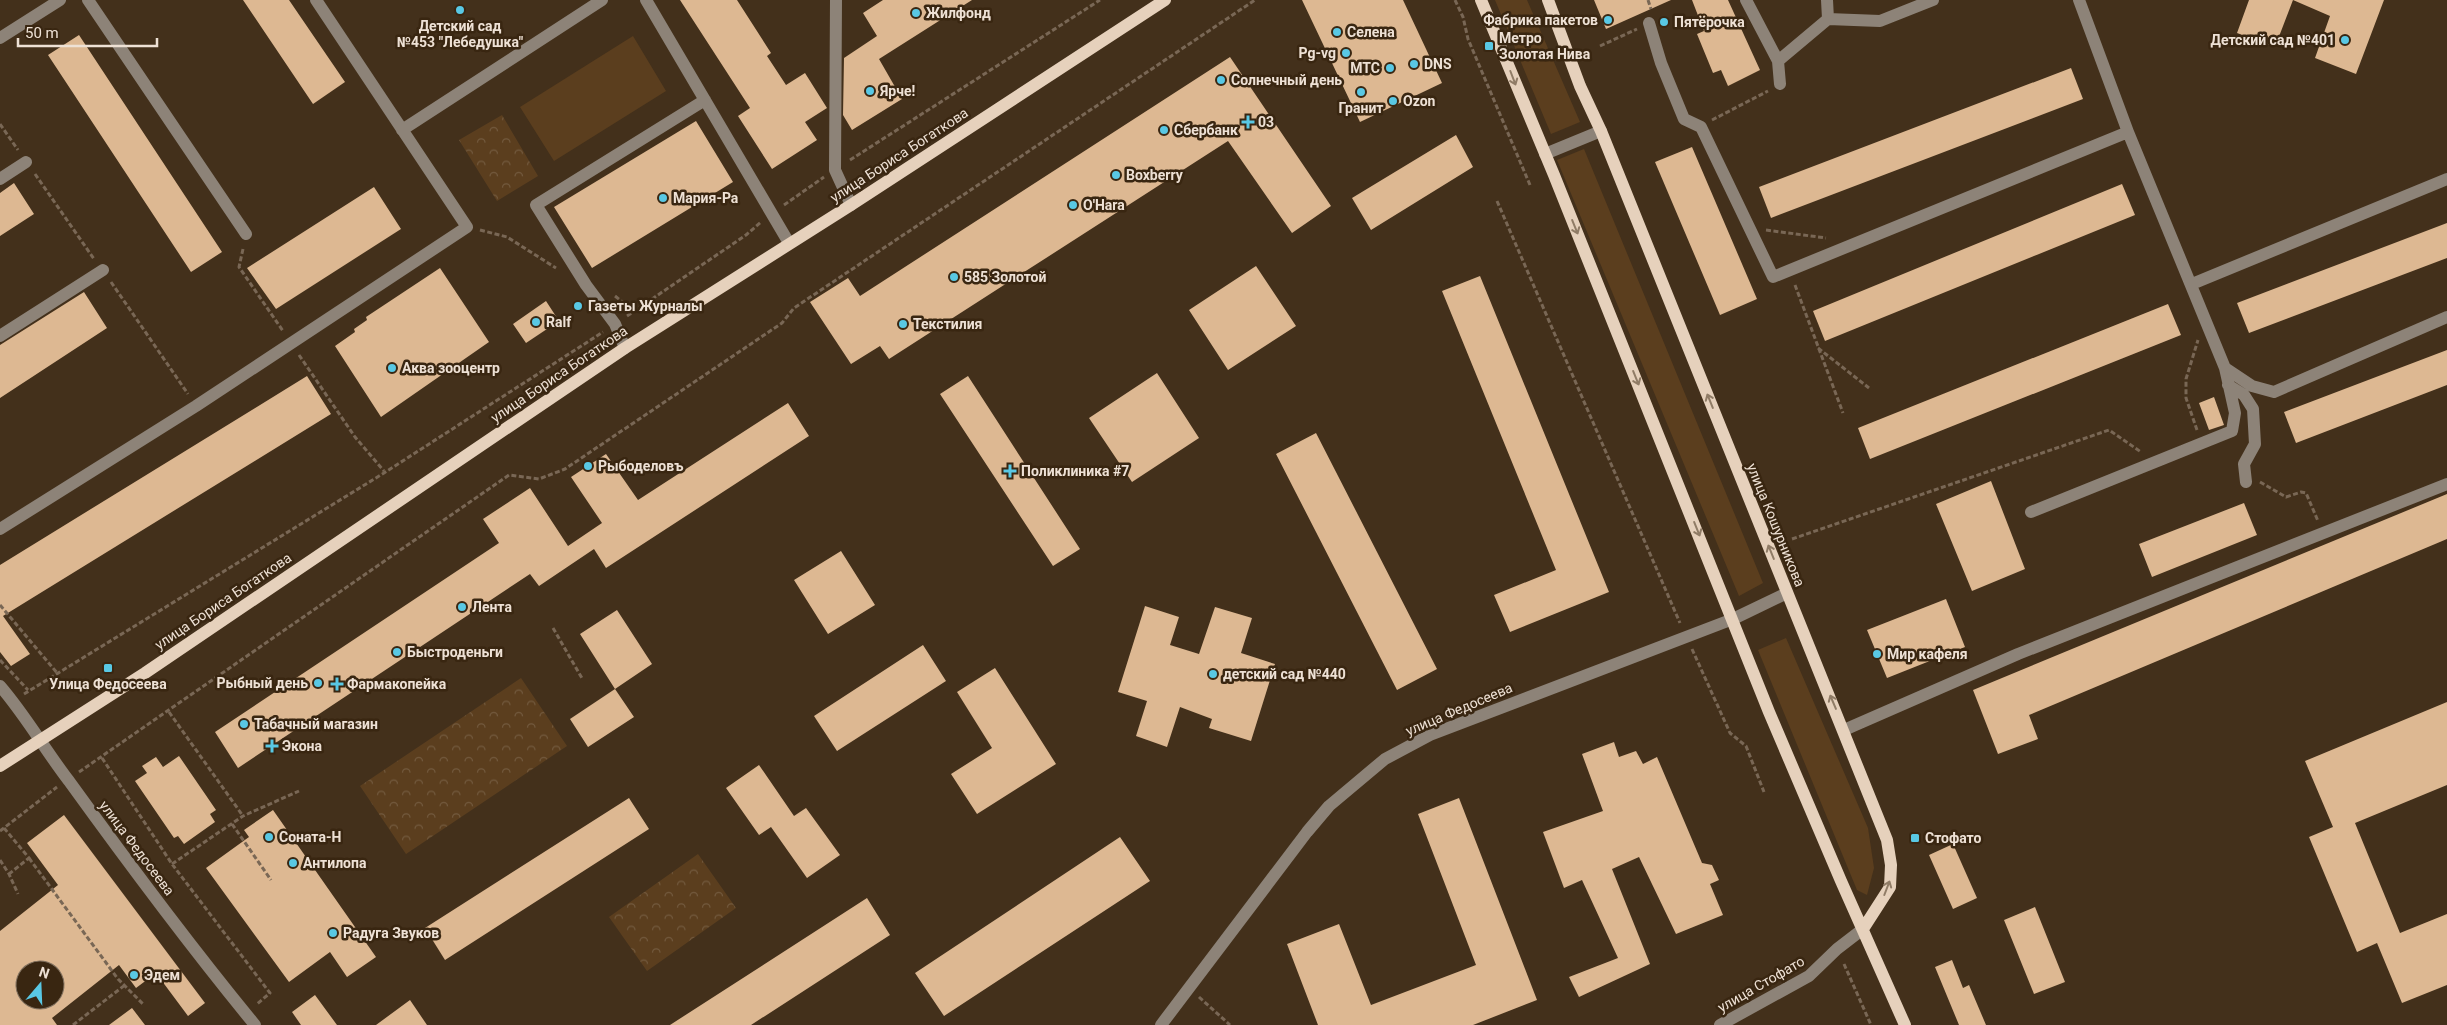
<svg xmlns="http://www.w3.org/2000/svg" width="2447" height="1025" viewBox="0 0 2447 1025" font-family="Roboto,sans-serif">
<defs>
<pattern id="park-crowns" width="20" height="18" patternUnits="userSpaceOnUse" patternTransform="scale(1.25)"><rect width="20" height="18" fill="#5b3e1e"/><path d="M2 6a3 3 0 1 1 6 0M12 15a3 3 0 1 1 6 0" fill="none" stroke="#735a3e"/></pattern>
</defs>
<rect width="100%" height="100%" fill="#43301b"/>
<path fill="#5b3e1e" d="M1495 0H1527L1580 122 1551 134Z
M633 36 666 91 554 161 520 107Z
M1584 149 1763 583 1739 596 1557 160Z
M1786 638 1868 828 1874 868 1867 895 1857 890 1758 650Z"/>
<path fill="url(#park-crowns)" d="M502 115 538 176 497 201 459 140Z
M521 678 567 746 406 854 360 786Z
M698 854 736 908 647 971 609 917Z"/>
<path fill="#ddb892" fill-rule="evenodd" d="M243 0H289L345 82 313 104Z
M680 0H737L771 53 767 56 786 85 805 73 827 108 805 122 817 140 772 169 738 116 750 108Z
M883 0H972L879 59 902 99 852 130 843 115 844 58 877 36 863 13Z
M1302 0H1403L1442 83 1360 122Z
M1594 0H1671L1606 29Z
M1692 0H1728L1760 70 1728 86 1721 70 1713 73 1697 34 1704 31Z
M2249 0H2293L2275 47 2237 33Z
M2293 0H2384L2356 74 2315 58 2330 16Z
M79 35 222 252 191 272 48 55Z
M1230 57 1331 206 1292 233 1228 141 889 359 880 346 851 364 810 302 848 278 860 296Z
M2071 68 2083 99 1771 218 1759 187Z
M696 121 733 182 592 268 554 207Z
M1456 135 1473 167 1371 230 1352 198Z
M1692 147 1757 299 1720 315 1655 162Z
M14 183 34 214 0 236V193Z
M2122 184 2135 215 1825 341 1813 311Z
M374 187 401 229 276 309 247 268Z
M2447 223V258L2249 333 2237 303Z
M1256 266 1296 326 1228 370 1189 310Z
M440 268 489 342 381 417 335 346 355 332 354 329 367 320 366 317Z
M1480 276 1609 592 1510 632 1494 595 1556 570 1442 291Z
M84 292 107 328 0 398V345Z
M546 301 559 321 526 343 513 324Z
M2168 304 2181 335 1870 459 1858 428Z
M2447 350V385L2296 443 2284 412Z
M1157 373 1199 438 1132 482 1089 418Z
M307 376 331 414 3 616 30 654 11 666 0 652V565Z
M968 376 1080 549 1053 566 940 394Z
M2214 397 2224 425 2209 430 2199 403Z
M788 403 809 436 606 568 594 549 539 586 530 574 238 768 215 732 499 543 483 519 530 488 568 546 602 523 571 477 606 454 638 500Z
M1316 433 1437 669 1397 690 1276 454Z
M1991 481 2025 569 1972 591 1936 504Z
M2447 494V539L2029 715 2038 739 1998 754 1973 690Z
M2244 503 2257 535 2152 577 2139 544Z
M841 551 875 605 828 634 794 580Z
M1946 599 1965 647 1887 678 1867 630Z
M1145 606 1179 617 1170 645 1199 654 1215 607 1252 618 1241 653 1275 664 1251 741 1209 728 1212 719 1180 707 1167 747 1136 736 1147 701 1118 692Z
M617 610 652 664 615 689 580 634Z
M923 645 946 681 837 751 814 716Z
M995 668 1056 764 977 814 951 774 992 748 957 692Z
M615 689 634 717 588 747 570 719Z
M2447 702V785L2355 823 2400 933 2447 914V985L2402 1003 2377 943 2357 952 2309 837 2333 827 2305 761Z
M1614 742 1619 757 1636 751 1643 764 1657 757 1702 863 1712 865 1719 880 1710 884 1723 915 1676 934 1639 857 1612 869 1650 964 1579 997 1569 977 1618 958 1582 880 1564 888 1543 832 1603 811 1582 754Z
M179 756 216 810 210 814 215 822 184 844 178 836 174 838 135 781 147 773 142 766 156 757 163 767Z
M759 765 794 816 806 808 840 855 807 878 771 827 759 835 726 788Z
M629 798 649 829 445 960 425 928Z
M1459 798 1537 1000 1473 1025H1318L1287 944 1339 924 1371 1005 1476 965 1418 814Z
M273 810 376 957 347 977 330 952 289 982 206 868 249 837 244 830Z
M64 815 205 1003 188 1016 156 973 136 988 119 965 52 1018 57 1025H0V931L58 885 27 843ZM25 970H55V1000H25Z
M1120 837 1150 881 944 1016 915 973Z
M1953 844 1977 898 1953 909 1929 855Z
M867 898 890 935 751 1025H670Z
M2035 907 2065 982 2034 994 2004 920Z
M1952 960 1963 988 1969 985 1986 1025H1959L1935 967Z
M315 995 337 1025H301L292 1012Z
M410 1000 427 1025H376Z
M132 1008 145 1025H109Z"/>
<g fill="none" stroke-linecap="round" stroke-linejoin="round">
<path stroke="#796755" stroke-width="3" stroke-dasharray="5 2.5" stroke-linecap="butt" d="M1455 0 1463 17 1468 39 1530 185
M1648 0 1651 9
M1600 46 1637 29
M1712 120 1768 91
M0 124 18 150
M850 160 1100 0
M35 174 94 259
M1497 201 1680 623
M784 205 824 177
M480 230 507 237 556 268
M1766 230 1826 238
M243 249 239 267 283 331
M111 282 188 394
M1795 285 1843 413
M615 296 634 311
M627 316 746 235 761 222
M1818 348 1869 388
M299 355 355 437 384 471
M2197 430 2186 398V379L2198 340
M2260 482 2286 497 2301 492 2306 493 2318 521
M1792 539 2109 430 2141 452
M0 605 58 674
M553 628 583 680
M1692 649 1730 733 1746 746 1764 792
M0 660 28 690
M24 694 384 473 603 332
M169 712 243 816
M102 758 172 864 270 993 257 1004
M79 772 509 475 539 479 565 469 782 323 794 308 1255 0
M232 824 271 880
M4 828 29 858 9 874
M0 831 57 787
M29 858 118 979 143 1004
M0 860 9 874 18 894
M172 864 243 816 299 791
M1844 964 1871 1025
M1199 997 1230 1025
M73 1025 125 985"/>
<path stroke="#8d8378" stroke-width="12" d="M88 0 246 234
M646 0 789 243
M836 0 835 170 851 205
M1746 0 1778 61
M1827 0 1828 19 1880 21 1933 0
M1649 23 1661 63 1684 119 1701 127 1773 277 2128 132
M0 38 60 0
M1780 84 1778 61 1828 19
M402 130 602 0
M1545 154 1601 131
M0 179 26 162
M2192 284 2447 179
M0 336 103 270
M625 348 615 324 586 285 536 205 705 100
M2225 368 2252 386 2274 392 2447 317
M2228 385 2244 395 2253 409 2255 444 2244 464 2246 482
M2031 512 2232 431 2235 413 2225 368 2128 132 2079 0
M0 529 196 406 467 227 316 0
M0 686C26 716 45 750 69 781 129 864 190 946 255 1025
M1844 730 2018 654 2447 484
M1161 1025 1307 832 1329 806 1385 759 1430 735 1733 619 1787 593
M1720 1025 1809 976 1837 949 1863 929"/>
<path stroke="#e6d1bc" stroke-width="12" d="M1481 0 1554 175 1769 712 1841 881 1905 1025
M1548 0 1580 86 1601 131 1887 840 1891 865 1890 887 1863 929
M0 766 145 673 625 348 851 205 1165 0"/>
</g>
<defs><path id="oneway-shaft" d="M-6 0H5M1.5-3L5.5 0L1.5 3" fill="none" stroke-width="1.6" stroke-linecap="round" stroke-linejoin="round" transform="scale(1.25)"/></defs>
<g stroke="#907c66">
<use href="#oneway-shaft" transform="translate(1513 78) rotate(69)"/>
<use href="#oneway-shaft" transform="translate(1575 227) rotate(68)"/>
<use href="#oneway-shaft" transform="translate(1636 378) rotate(68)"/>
<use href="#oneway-shaft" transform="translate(1710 401) rotate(-112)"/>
<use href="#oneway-shaft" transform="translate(1697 529) rotate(68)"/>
<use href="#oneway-shaft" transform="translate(1771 552) rotate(-112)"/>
<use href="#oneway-shaft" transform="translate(1833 702) rotate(-113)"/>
<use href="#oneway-shaft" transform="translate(1887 888) rotate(-69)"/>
</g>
<g fill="#59c8e4" stroke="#392611" stroke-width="2">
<circle cx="460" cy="10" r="5"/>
<circle cx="916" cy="13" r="5"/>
<circle cx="1608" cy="20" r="5"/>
<circle cx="1664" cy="22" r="5"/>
<circle cx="1337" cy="32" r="5"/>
<circle cx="2345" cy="40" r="5"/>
<rect x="1484" y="41" width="10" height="10" rx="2.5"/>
<circle cx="1346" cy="53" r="5"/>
<circle cx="1414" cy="64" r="5"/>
<circle cx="1390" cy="68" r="5"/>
<circle cx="1221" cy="80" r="5"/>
<circle cx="870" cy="91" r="5"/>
<circle cx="1361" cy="92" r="5"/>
<circle cx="1393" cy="101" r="5"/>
<path d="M1245.5 114.5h5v5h5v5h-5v5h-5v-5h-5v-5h5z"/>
<circle cx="1164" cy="130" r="5"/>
<circle cx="1116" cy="175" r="5"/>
<circle cx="663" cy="198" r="5"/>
<circle cx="1073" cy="205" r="5"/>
<circle cx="954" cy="277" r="5"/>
<circle cx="578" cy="306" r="5"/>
<circle cx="536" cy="322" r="5"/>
<circle cx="903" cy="324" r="5"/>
<circle cx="392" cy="368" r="5"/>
<circle cx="588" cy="466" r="5"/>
<path d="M1007.5 463.5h5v5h5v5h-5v5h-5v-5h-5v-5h5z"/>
<circle cx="462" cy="607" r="5"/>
<circle cx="397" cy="652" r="5"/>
<circle cx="1877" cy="654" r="5"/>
<rect x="103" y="663" width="10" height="10" rx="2.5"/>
<circle cx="1213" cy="674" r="5"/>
<circle cx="318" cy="683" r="5"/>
<path d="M334.5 676.5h5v5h5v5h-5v5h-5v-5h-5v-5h5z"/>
<circle cx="244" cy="724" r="5"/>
<path d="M269.5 738.5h5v5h5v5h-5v5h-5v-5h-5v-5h5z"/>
<circle cx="269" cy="837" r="5"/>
<rect x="1910" y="833" width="10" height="10" rx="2.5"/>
<circle cx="293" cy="863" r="5"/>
<circle cx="333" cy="933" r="5"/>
<circle cx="134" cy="975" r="5"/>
</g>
<g text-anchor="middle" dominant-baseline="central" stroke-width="5" stroke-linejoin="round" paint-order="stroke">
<g font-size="14" font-weight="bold" fill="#eee1d5" stroke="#392611" text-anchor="start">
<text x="926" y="13">Жилфонд</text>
<text x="1598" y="20" text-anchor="end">Фабрика пакетов</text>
<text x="1674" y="22">Пятёрочка</text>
<text x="460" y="26" text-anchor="middle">Детский сад<tspan x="460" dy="16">№453 "Лебедушка"</tspan></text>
<text x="1347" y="32">Селена</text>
<text x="1499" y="38">Метро<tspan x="1499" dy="16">Золотая Нива</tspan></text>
<text x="2335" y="40" text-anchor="end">Детский сад №401</text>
<text x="1336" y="53" text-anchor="end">Pg-vg</text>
<text x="1424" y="64">DNS</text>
<text x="1380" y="68" text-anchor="end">МТС</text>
<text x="1231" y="80">Солнечный день</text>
<text x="880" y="91">Ярче!</text>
<text x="1403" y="101">Ozon</text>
<text x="1361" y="108" text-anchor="middle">Гранит</text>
<text x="1258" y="122">03</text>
<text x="1174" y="130">Сбербанк</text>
<text x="1126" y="175">Boxberry</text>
<text x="673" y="198">Мария-Ра</text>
<text x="1083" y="205">O'Hara</text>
<text x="964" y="277">585 Золотой</text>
<text x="588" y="306">Газеты Журналы</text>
<text x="546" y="322">Ralf</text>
<text x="913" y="324">Текстилия</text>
<text x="402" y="368">Аква зооцентр</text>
<text x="598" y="466">Рыбоделовъ</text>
<text x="1021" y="471">Поликлиника #7</text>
<text x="472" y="607">Лента</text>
<text x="407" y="652">Быстроденьги</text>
<text x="1887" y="654">Мир кафеля</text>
<text x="1223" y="674">детский сад №440</text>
<text x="308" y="683" text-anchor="end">Рыбный день</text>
<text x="108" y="684" text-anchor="middle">Улица Федосеева</text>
<text x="347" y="684">Фармакопейка</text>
<text x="254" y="724">Табачный магазин</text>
<text x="282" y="746">Экона</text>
<text x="279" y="837">Соната-Н</text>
<text x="1925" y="838">Стофато</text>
<text x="303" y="863">Антилопа</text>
<text x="343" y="933">Радуга Звуков</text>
<text x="144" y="975">Эдем</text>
</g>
<g font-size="14" fill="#eee1d5" stroke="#392611">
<text transform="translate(899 155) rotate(-33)">улица Бориса Богаткова</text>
<text transform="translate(559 374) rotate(-34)">улица Бориса Богаткова</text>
<text transform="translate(1776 525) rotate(68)">улица Кошурникова</text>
<text transform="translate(223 601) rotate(-34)">улица Бориса Богаткова</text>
<text transform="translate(1459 709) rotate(-23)">улица Федосеева</text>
<text transform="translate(137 848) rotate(53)">улица Федосеева</text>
<text transform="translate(1761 984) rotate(-30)">улица Стофато</text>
</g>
</g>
<g transform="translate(40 985) rotate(19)"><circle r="24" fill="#392611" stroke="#81715f"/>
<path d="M0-4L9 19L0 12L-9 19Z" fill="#59c8e4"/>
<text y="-8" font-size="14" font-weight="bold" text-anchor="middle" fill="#eee1d5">N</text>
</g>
<path d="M18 38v8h139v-8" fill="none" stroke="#eee1d5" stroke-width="2.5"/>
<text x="25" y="38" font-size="15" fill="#eee1d5" stroke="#392611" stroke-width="4" paint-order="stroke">50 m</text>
</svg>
